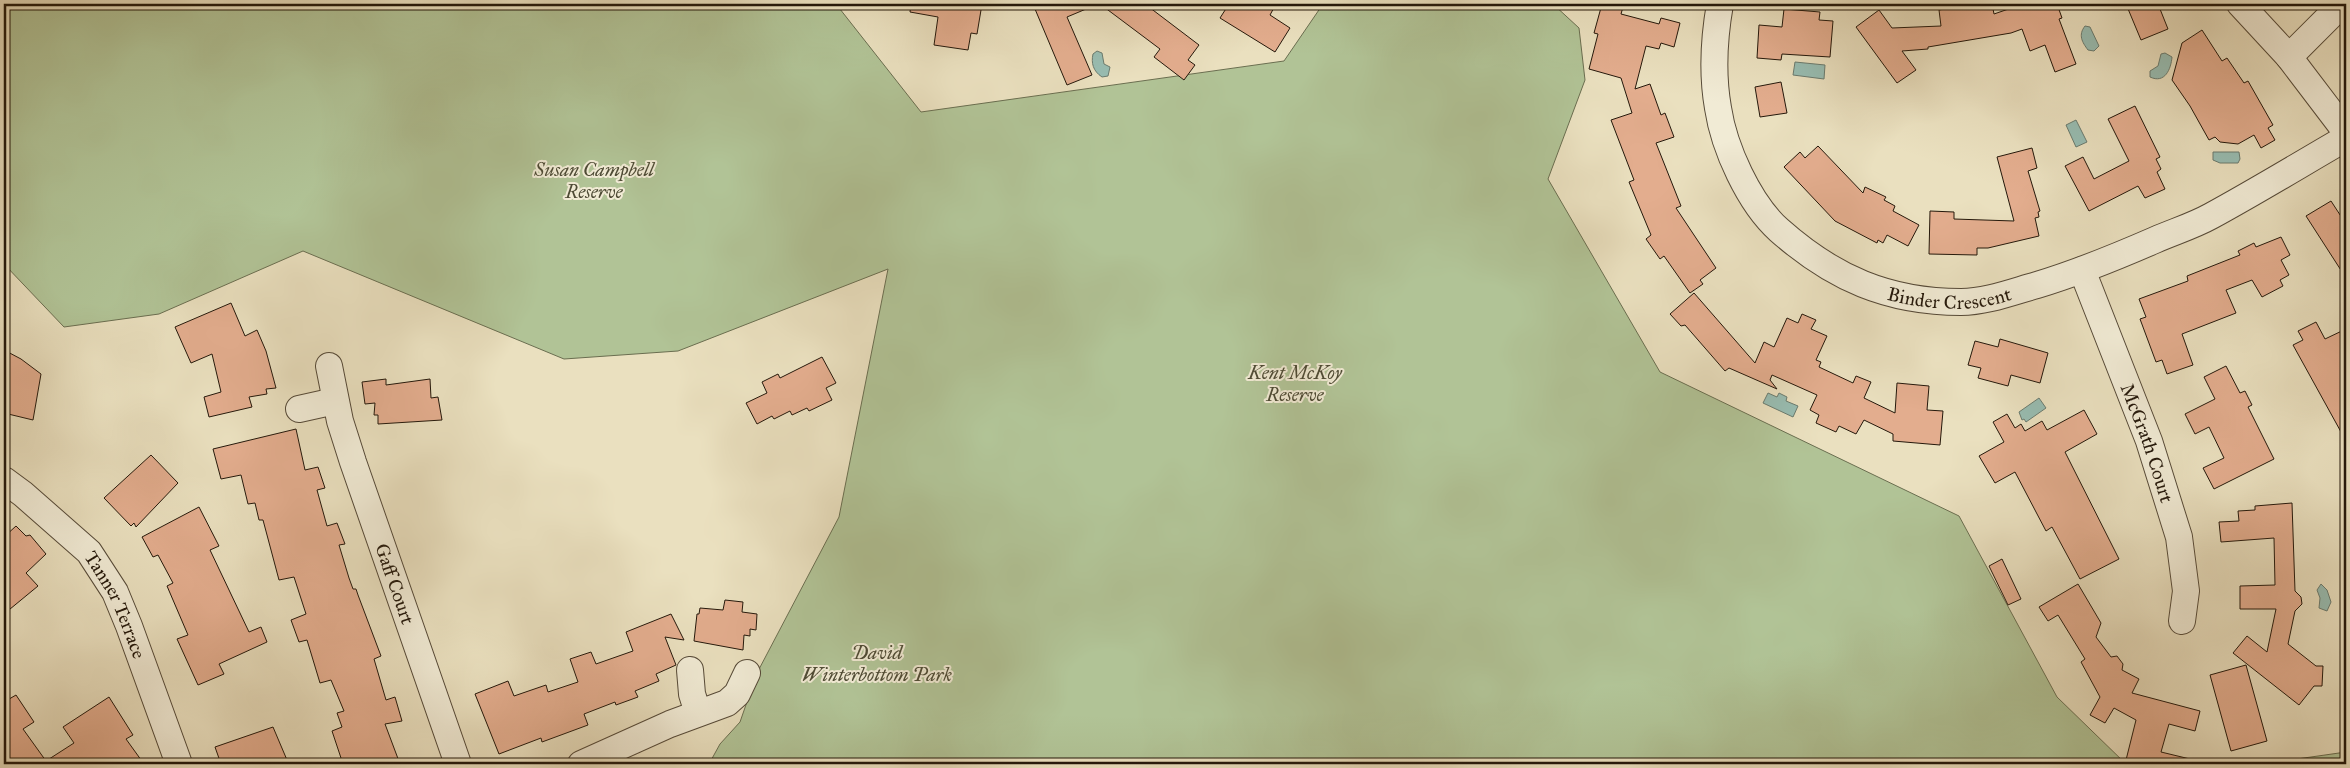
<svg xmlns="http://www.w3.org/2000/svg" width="2350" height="768" viewBox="0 0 2350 768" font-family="'IM FELL Great Primer',serif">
<rect width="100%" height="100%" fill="#eae0bf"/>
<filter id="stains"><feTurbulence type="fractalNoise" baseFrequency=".004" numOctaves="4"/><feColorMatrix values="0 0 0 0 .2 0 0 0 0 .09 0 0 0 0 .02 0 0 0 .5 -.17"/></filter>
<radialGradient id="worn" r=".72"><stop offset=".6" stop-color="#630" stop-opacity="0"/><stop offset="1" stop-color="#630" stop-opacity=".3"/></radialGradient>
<path fill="#b1c396" stroke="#6a6e50" d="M4 4H836L921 112 1284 61 1323 4H1553L1579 28 1585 80 1548 179 1660 372 1959 516 2057 697 2126 764H709L720 744 740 722 757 673 839 517 888 269 678 351 564 359 303 251 159 314 64 327 4 264Z
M2346 752V764H2262Z"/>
<path fill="#98bdb2" stroke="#6a7b6f" d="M2085 26 2090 27 2099 46 2094 51 2088 50C2082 42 2078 35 2085 26Z
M1097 51 1102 53 1104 64 1110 67 1108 76 1102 77C1093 71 1091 63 1093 54Z
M2165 53 2172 57C2171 69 2165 84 2150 77V71L2158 66 2161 54Z
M1795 62 1825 65 1824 79 1793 75Z
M2076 120 2087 142 2076 147 2066 125Z
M2213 152H2239L2240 159 2238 163H2220L2213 160Z
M1768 393 1777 397 1779 393 1787 397 1786 401 1798 406 1793 417 1763 403Z
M2039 398 2046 408 2026 422 2024 419 2022 420 2019 412Z
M2321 584 2327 590 2331 602 2327 611 2319 608 2320 598 2317 590Z"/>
<path fill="#e3ad8e" stroke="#24180b" d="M911 4H982L977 34 971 33 968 50 934 45 938 17 910 12Z
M1048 4H1098L1067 17 1092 75 1067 85 1035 9Z
M1100 4H1145L1199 45 1188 60 1195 65 1184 80 1154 57 1160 49Z
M1229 4H1276L1270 15 1290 28 1275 52 1220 18Z
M1602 4 1623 7 1621 14 1659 24 1661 18 1680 23 1674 47 1661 43 1659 49 1646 46 1635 89 1650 84 1661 115 1665 113 1674 137 1656 143 1681 206 1676 208 1716 268 1700 280 1703 284 1690 293 1664 256 1660 259 1646 239 1651 235 1629 182 1634 180 1611 120 1632 113 1621 78 1589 69 1598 34 1594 33Z
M1975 4H1992L1994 14 2023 4H2057L2062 18 2059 19 2076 64 2055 72 2045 45 2030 51 2022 29 2011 33 1928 47V49L1902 51 1916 70 1897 83 1856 27 1879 10 1892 28 1941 26 1939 10Z
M2126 4H2158L2168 29 2141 40Z
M1784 9 1820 12 1819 20 1833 21 1830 57 1782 54 1781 60 1757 58 1759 25 1782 27Z
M2202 30 2222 61 2227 58 2244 83 2248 81 2273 125 2268 128 2275 140 2261 148 2254 135 2238 144 2220 142 2215 137 2209 140 2190 106 2172 80 2182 43Z
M1781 82 1787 113 1760 117 1755 87Z
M2135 106 2160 157 2156 159 2161 169 2157 172 2165 189 2145 198 2138 186 2089 211 2065 166 2083 157 2094 179 2129 161 2108 119Z
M1818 146 1863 193 1865 187 1886 197 1884 200 1895 206 1893 211 1919 225 1908 246 1887 235 1883 243 1878 240 1877 243 1835 221 1784 167 1800 152 1805 158Z
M2032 148 2037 168 2028 171 2040 211 2038 212 2039 217 2035 218 2039 236 1988 248H1977V255L1929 254 1930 211 1954 212V219L2014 221 1997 157Z
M2331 201 2346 224V278L2306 216Z
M2281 237 2290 255 2281 260 2289 275 2280 280 2283 286 2262 297 2252 280 2226 290 2236 313 2182 334 2193 365 2167 374 2162 360 2156 362 2140 319 2146 317 2139 299 2188 281 2187 276 2240 255 2238 251 2254 243 2256 247Z
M1694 293 1755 363 1764 342 1774 347 1787 318 1798 323 1802 314 1816 320 1811 329 1827 336 1816 360 1821 362 1819 367 1853 383 1856 376 1871 382 1864 398 1895 413 1897 383 1929 386 1927 410 1943 411 1940 445 1893 441V434L1864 420 1856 434 1839 426 1836 432 1816 423 1819 415 1810 410 1817 395 1772 375 1770 380 1777 389 1729 368 1725 371 1685 325 1681 326 1670 314Z
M231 303 245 336 257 330 266 351 276 388 266 389 267 394 249 397 252 407 209 417 204 397 221 392 212 354 191 363 175 327Z
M2316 322 2325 339 2346 329V441L2293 345 2303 340 2298 331Z
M2000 339 2048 353 2040 383 2011 375 2008 386 1978 378 1981 368 1968 365 1975 341 1998 347Z
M4 350 21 359 41 374 33 420 4 413Z
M822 357 836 383 826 388 832 400 809 411 807 408 792 415 790 411 774 419 772 416 757 424 746 403 767 393 762 382 778 374 780 378Z
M2226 366 2240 393 2245 391 2252 405 2248 407 2274 459 2214 489 2203 468 2224 458 2209 427 2195 434 2185 414 2215 399 2204 377Z
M386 379V385L430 379 431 398 438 397 442 420 378 424V415H374L375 403 365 404 362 382Z
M2084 410 2097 434 2065 452 2119 559 2080 579 2052 527 2046 531 2015 472 1995 483 1979 456 2004 442 1993 422 2007 414 2015 428 2021 424 2025 431 2042 421 2047 430Z
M296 429 305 470 318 467 325 488 317 490 327 526 337 523 345 544 339 545 349 578 353 589H356L358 595 381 656 374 659 386 700 395 697 402 721 385 724 400 764H343L332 731 342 727 337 713 344 711 331 680 320 683 307 640 299 642 291 620 306 614 294 577 279 580 263 520H259L255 503 248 504 241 475 221 479 213 449Z
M151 455 178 483 136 527 134 523 131 526 104 498Z
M2292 503 2295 591 2301 597 2302 604 2295 611 2288 644 2316 666H2323L2322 686H2314L2299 705 2233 653 2247 636 2267 652 2276 609H2240V586L2275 585 2274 538 2221 542 2219 522 2239 521 2238 511 2255 510V506Z
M199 507 219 546 210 550 249 632 261 627 267 642 219 664 224 674 198 685 177 639 188 635 167 586 173 583 158 555 153 557 142 537Z
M16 526 26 536 30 535 46 554 26 573 38 586 4 614V537Z
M2002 559 2021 599 2008 605 1989 566Z
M2078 584 2101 623 2096 637 2111 657 2117 656 2123 664 2122 670 2139 679 2132 693 2200 711 2195 731 2169 724 2161 752 2190 759V764H2125L2136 720 2114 708 2105 723 2090 715 2100 697 2081 662 2085 659 2058 615 2048 621 2039 607Z
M725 600 743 602 742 612 757 614 756 630 750 629V636L744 635 743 650 694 641 697 614H699L700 608 723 610Z
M671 614 684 640 665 637 676 665 656 674 659 681 635 691 638 697 616 705 615 702 584 714 588 725 542 742 541 738 499 754 475 694 508 681 514 696 546 685 548 692 578 682 570 659 591 652 596 664 633 651 626 632Z
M2246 665 2267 741 2231 751 2210 675Z
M16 695 34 722 23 729 46 761 74 743 63 727 109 697 133 735 126 739 144 764H4V702Z
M273 727 287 760 276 764H221L215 747Z"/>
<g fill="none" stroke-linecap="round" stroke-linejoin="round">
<defs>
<g id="minor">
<path id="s1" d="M1720 4C1714 38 1712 74 1718 108 1724 148 1749 203 1779 230 1833 278 1888 302 1961 302 1986 302 2012 292 2037 285 2077 273 2116 257 2155 240 2173 232 2193 226 2211 216 2257 191 2301 164 2346 138"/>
<path d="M2240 4 2289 57 2346 132"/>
<path d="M2289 57 2342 4"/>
<path id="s2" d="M2082 270 2149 441 2179 537 2186 591 2182 621"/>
<path id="s3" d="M329 366 340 421 353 462 458 764"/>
<path d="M299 409 335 401"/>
<path id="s4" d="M4 480 23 494 89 552 115 592 129 626 179 764"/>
<path d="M690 670 692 694 698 713"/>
<path d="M581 764 670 724 727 703 737 694 747 673"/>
</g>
</defs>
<use href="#minor" stroke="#564a38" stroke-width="28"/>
<use href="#minor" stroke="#f1ebd5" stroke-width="26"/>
</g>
<g text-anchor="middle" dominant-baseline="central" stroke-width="4" stroke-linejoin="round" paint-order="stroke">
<g font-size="19" font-style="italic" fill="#4e4b35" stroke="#f1ebd5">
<text x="594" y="169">Susan Campbell<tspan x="594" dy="22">Reserve</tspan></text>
<text x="1295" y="372">Kent McKoy<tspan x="1295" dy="22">Reserve</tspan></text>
<text x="877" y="652">David<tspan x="877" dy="22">Winterbottom Park</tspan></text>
</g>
<g font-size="19" fill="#24180b" stroke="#f1ebd5">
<text stroke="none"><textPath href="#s1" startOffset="432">Binder Crescent</textPath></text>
<text stroke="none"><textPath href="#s2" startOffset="185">McGrath Court</textPath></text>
<text stroke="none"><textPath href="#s3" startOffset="228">Gaff Court</textPath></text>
<text stroke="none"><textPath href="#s4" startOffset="171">Tanner Terrace</textPath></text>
</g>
</g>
<rect width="2350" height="768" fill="none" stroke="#eae0bf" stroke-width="20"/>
<rect x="5" y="5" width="2340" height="758" fill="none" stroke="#24180b" stroke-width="2.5"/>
<rect x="10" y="10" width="2330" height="748" fill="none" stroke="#24180b"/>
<rect width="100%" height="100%" filter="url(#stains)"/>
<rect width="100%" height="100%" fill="url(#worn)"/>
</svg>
